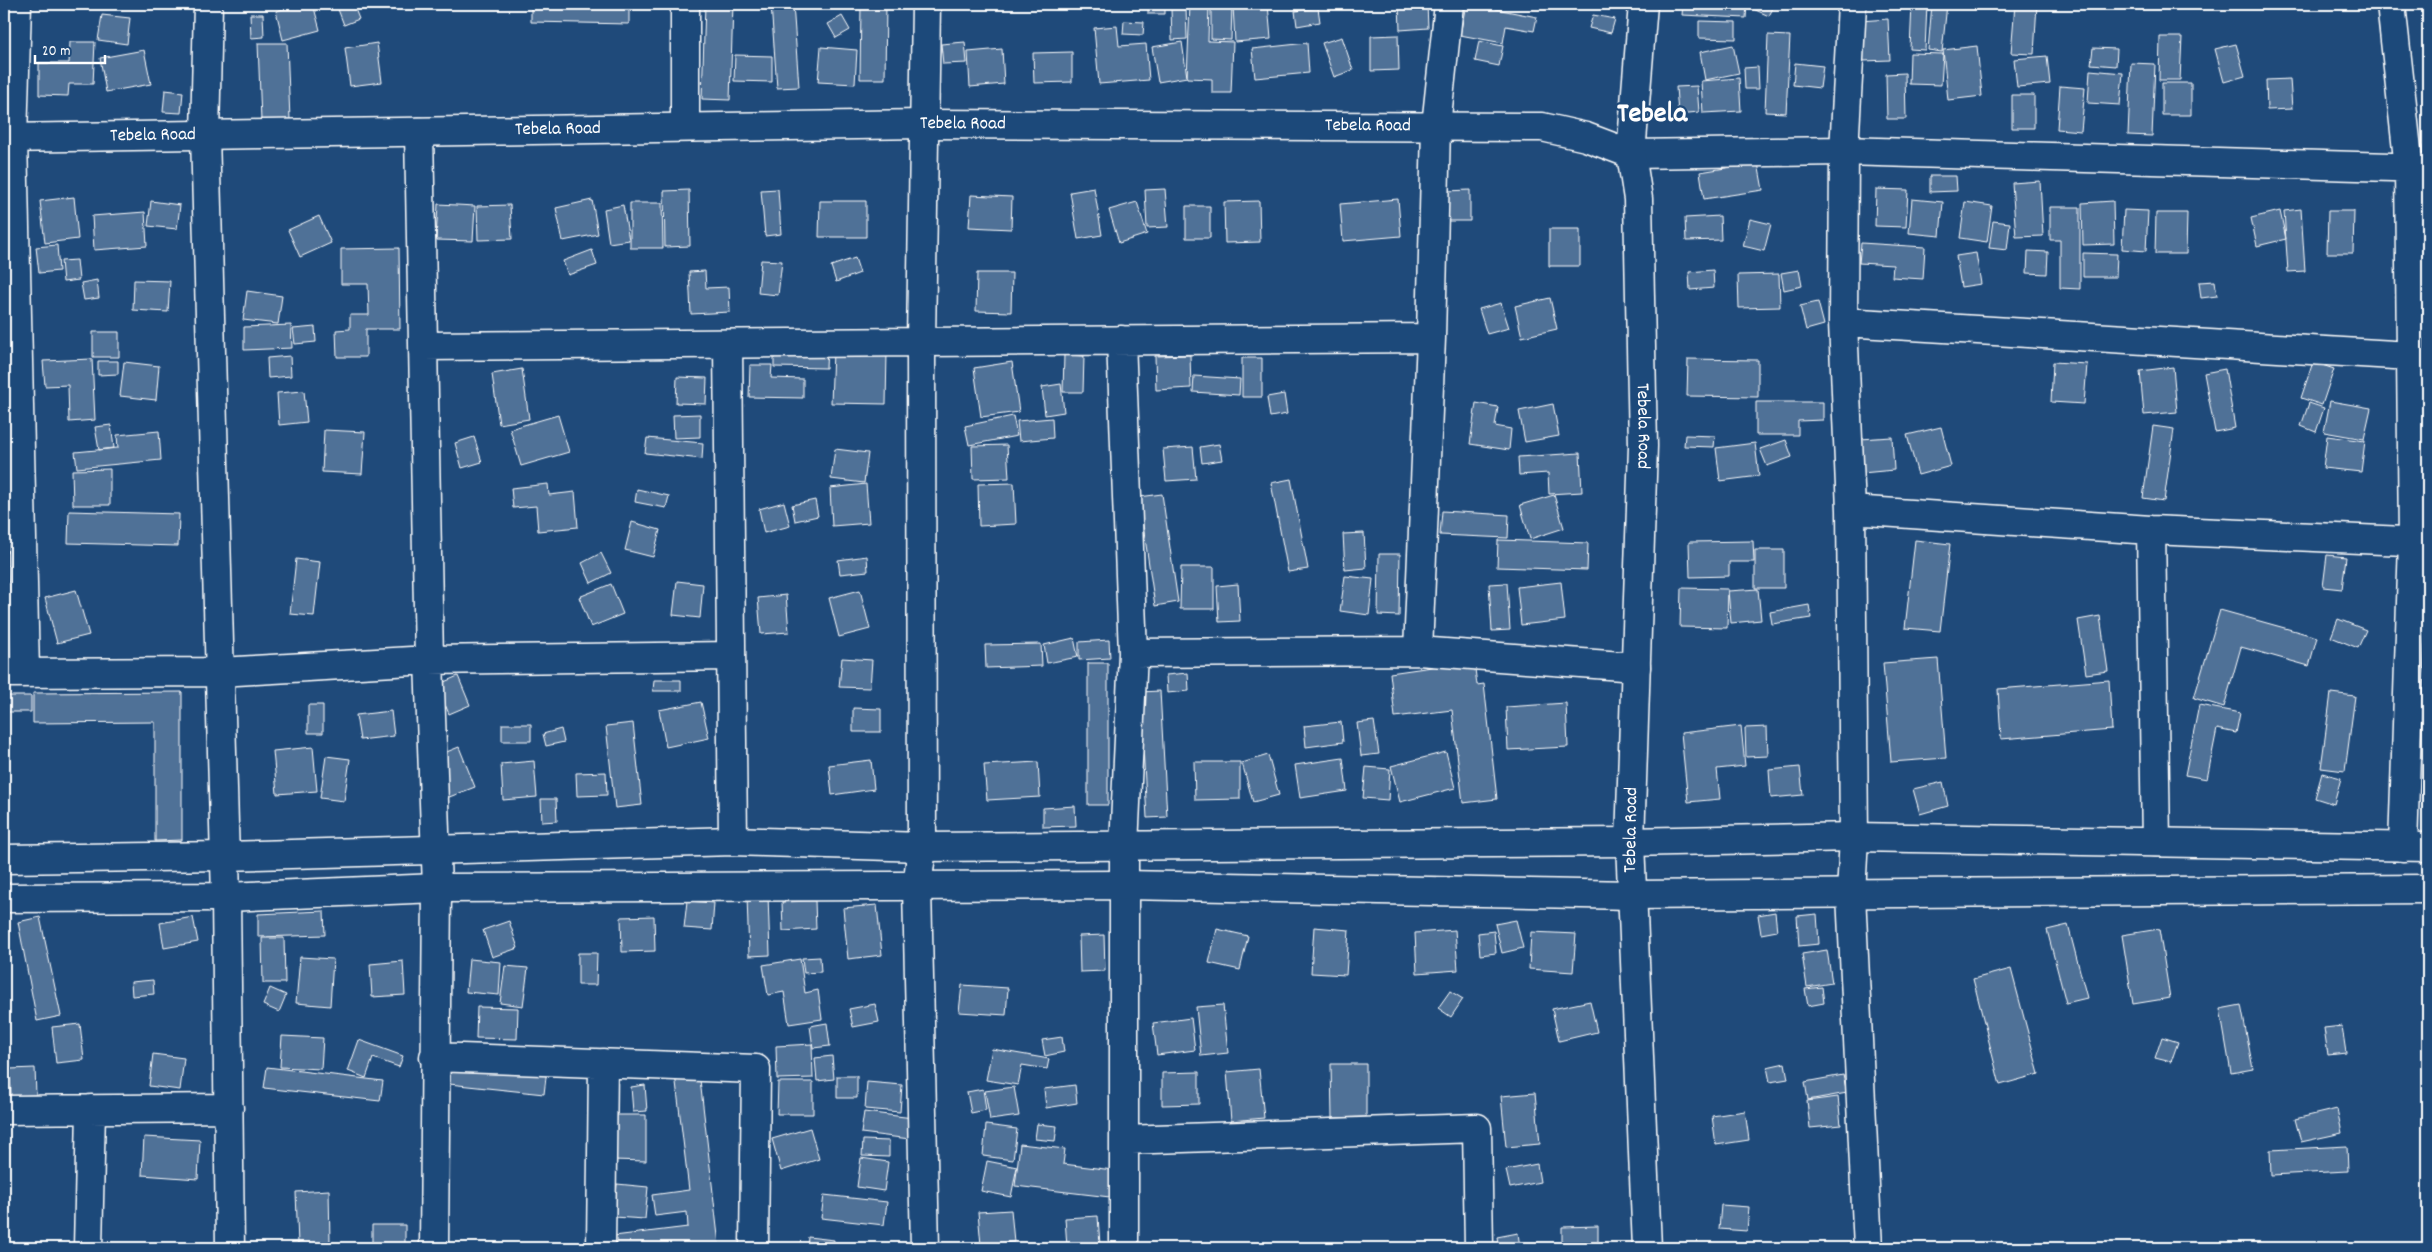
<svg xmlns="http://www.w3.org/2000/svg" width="2432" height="1252" viewBox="0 0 2432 1252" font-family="Dekko,sans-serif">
<rect width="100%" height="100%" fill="#1f4a7a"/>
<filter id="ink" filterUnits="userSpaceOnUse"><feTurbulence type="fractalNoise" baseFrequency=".02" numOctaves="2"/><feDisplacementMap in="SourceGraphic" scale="10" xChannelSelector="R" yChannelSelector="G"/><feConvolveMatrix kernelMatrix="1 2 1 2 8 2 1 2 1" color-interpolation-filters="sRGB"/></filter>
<g filter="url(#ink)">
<path fill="#507197" stroke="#fff" d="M302 4H313L320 30 283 40 276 11Z
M336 4H353L359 19 344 25Z
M531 4H629V24L531 22Z
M705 4H733L730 100 702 99Z
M771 4H793L799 87 777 88Z
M861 4H886L885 79H860Z
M1148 4H1165V14H1148Z
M1190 4H1209L1208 41 1233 42 1231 93H1212V79L1187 78Z
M1211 4H1232L1231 40 1211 39Z
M1268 4 1271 39 1235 42 1233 6Z
M1399 4H1427L1428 28 1400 30Z
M1466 4H1497L1496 9 1537 17 1534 31 1506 26 1503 43 1460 35Z
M1683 4H1747L1746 18 1682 15Z
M1752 4H1775L1769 16 1751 8Z
M1912 4H1927L1925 50 1910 49Z
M1932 4H1947L1942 52 1928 50Z
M2015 4H2037L2034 54 2011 53Z
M1186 8 1187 39 1172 40 1171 9Z
M1318 8 1320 22 1297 26 1295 11Z
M250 14H263L264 37 251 38Z
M102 15 130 18 127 44 98 40Z
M1593 15 1615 19 1611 33 1589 28Z
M842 16 850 30 836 38 828 24Z
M1888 19 1890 60 1863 61 1860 21Z
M1124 21 1144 22 1143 35 1123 34Z
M1699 21 1736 22V39L1699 38Z
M1117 26 1119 46 1146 44 1149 80 1099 84 1094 28Z
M1398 35 1399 70 1371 71V36Z
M1768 35 1790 36 1786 113 1765 112Z
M1342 37 1353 70 1334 77 1322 43Z
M2160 37H2182L2180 80H2159Z
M1479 41 1503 46 1499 66 1475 61Z
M70 42H95L93 84H69L68 96 39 95V63H69Z
M965 42 967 63 943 64 941 44Z
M1182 42 1187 77 1158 82 1152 47Z
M258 43H287L290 120 261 121Z
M377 43 382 82 350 86 345 48Z
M1307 43 1309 73 1255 78 1252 49Z
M2236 44 2245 76 2224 82 2215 49Z
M1733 45 1739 73 1705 80 1700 52Z
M1977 46 1982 96 1948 100 1943 50Z
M821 47 857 50 855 84 818 82Z
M2093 48 2117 49 2116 66 2091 64Z
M1002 49 1004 84 970 87 968 52Z
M144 50 151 84 106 92 100 58Z
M1072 52V82L1034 83 1033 53Z
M1910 53 1943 54 1941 85 1909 84Z
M735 55 772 56V82L734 81Z
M2047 56 2050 84 2017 87 2014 59Z
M1795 63 1823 66 1820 88 1793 85Z
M2131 63 2155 64 2152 136 2128 135Z
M1758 67 1759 89H1745L1744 68Z
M2090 70 2123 73 2120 105 2088 103Z
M1905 73 1906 119H1887L1886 74Z
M1739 78 1741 111 1703 113 1701 81Z
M2290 79 2292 109 2267 110 2266 80Z
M2162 83H2191V115H2162Z
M1697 86 1699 112 1678 114 1676 87Z
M2060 86 2085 88 2081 131 2057 129Z
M165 90 183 92 181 113 163 112Z
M2012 95H2034V128H2012Z
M1758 163 1763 190 1704 199 1700 172Z
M1930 176H1956L1957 191 1930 192Z
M2040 181 2043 236 2016 237 2012 183Z
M1094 188 1102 235 1078 239 1070 192Z
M778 189 781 234 765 236 761 190Z
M1165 189 1168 227 1147 228 1145 190Z
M1876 189 1908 190 1906 227 1875 226Z
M689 190 690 246 665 247 664 191Z
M1470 190V221H1446V191Z
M971 195 1012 197 1011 229 969 227Z
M74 197 78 239 45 243 40 201Z
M1398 199 1401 236 1343 241 1340 204Z
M1912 199 1943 202 1940 236 1909 233Z
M592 200 598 234 563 241 556 208Z
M151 201 180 205 177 229 148 226Z
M820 201H866V237H819Z
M1259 201 1260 242 1225 243 1224 202Z
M2113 201 2114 244 2083 245 2082 203Z
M1137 202 1147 234 1119 243 1109 210Z
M1965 202 1992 206 1987 242 1960 238Z
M630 203H662L663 248H630Z
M438 204 475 206 473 241 436 240Z
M510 205 512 239 478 240 477 206Z
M623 205 629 240 609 243 604 209Z
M1186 206H1210V238H1186Z
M2050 207H2080V289L2060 288V240H2050Z
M2301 209 2305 271 2288 272 2284 211Z
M2124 210 2148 211 2146 251 2122 249Z
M2280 211 2286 239 2257 246 2251 218Z
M2328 211H2354L2353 253H2327Z
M145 212 147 246 94 250 92 216Z
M2156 213H2187L2186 254H2155Z
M319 216 331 243 300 257 288 230Z
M1720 216 1721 240 1686 241 1685 218Z
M1750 219 1771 224 1764 251 1743 246Z
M1993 221 2010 223 2007 250 1989 248Z
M1549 229H1580V266H1549Z
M1861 243 1925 247 1923 279 1892 277 1893 265 1859 263Z
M57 245 59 271 39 273 36 247Z
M399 248 400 329H366V357H337L336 330 350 329V315H369L368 284H341V249Z
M592 250 597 265 568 275 563 261Z
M2028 251 2048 252 2047 274 2027 273Z
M1976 253 1981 284 1961 287 1956 256Z
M2083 253 2117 254 2116 277H2083Z
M855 258 860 273 836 282 831 266Z
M77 260 79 280 63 282 61 261Z
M761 260 782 261 778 295 758 293Z
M1713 270 1714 288 1690 290 1689 272Z
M1799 270 1802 286 1784 290 1781 273Z
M705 271 706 288 729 287 730 312 691 314 689 272Z
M977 273H1012L1011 312 976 311Z
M1779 274 1780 307 1739 308 1738 275Z
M97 280 99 298 84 300 81 283Z
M134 280 170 281 168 312 133 310Z
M2215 281 2217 296 2201 298 2199 282Z
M247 291 282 296 278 324 243 320Z
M1550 298 1557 329 1522 337 1515 306Z
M1818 302 1824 325 1806 330 1800 306Z
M1501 303 1509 328 1487 334 1479 309Z
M291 325 292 348 244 350V327Z
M315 327 316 342 295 344 293 329Z
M93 332H119V357H93Z
M774 345 827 346 826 368 774 367Z
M833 351 887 352 886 404 831 403Z
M1064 355 1084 356 1083 392H1063Z
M1190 355 1191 388 1156 390 1155 356Z
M290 356 291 376 268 378 267 358Z
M1242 358H1262V397H1242Z
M92 359 95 420 69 422 68 385 45 386 43 361Z
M1688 359 1758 360V397L1687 396Z
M98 361H118V374L98 375Z
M124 362 159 366 156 400 120 396Z
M1012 362 1019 412 981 417 974 368Z
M2053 362 2087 364 2084 404 2051 402Z
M2313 362 2334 369 2322 405 2301 398Z
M750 365H772L771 378 803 379V398L749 397Z
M2173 367 2177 412 2144 415 2140 371Z
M522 369 529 419 499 424 492 374Z
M2225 369 2235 428 2215 432 2204 373Z
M1194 376 1240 379 1239 395 1193 392Z
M677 377 707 378 706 404 676 403Z
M1061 384 1064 412 1045 415 1042 387Z
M304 391 307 422 279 425 277 393Z
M1284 394 1287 414 1270 417 1267 397Z
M2330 401 2371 408 2364 439 2324 432Z
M1756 402H1823V420L1798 421V435H1756Z
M1476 403 1498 407 1495 426 1511 429 1509 450 1470 444Z
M2309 403 2324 408 2316 432 2301 426Z
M1553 404 1559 436 1525 442 1519 411Z
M700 414V437L674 438 673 415Z
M558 415 569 452 521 466 510 429Z
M1013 416 1017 436 969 445 965 426Z
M1052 418 1053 438 1019 441 1017 421Z
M111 425 114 448 99 450 95 427Z
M2153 426 2174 429 2164 501 2143 498Z
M1941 427 1951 466 1918 475 1907 435Z
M324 430 365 432 362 474 322 472Z
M159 431 161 460 77 468 75 452 118 448 117 435Z
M1685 435 1715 436 1714 447 1684 446Z
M2327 436 2365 441 2361 472 2323 468Z
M474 437 482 462 462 468 455 443Z
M1892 437 1894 470 1862 473 1860 439Z
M647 438 703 443 702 459 645 453Z
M1786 440 1792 457 1767 466 1760 449Z
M1755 443 1759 476 1720 481 1716 448Z
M1219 444 1222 460 1202 463 1200 447Z
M1007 445 1009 478 973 479 972 446Z
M1193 447 1196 479 1166 481 1163 449Z
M835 449 868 453 864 483 831 479Z
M1580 453 1582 492 1549 494 1548 473 1519 475 1518 457Z
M110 469V505H73L72 470Z
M1291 479 1308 569 1288 572 1271 483Z
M1014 483 1016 524 979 526 978 484Z
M548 484 549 495 575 492 578 527 538 531 536 506 513 508 511 488Z
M866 484 869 523 832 526 830 488Z
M637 489 669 496 666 508 635 502Z
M1162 494 1178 602 1155 606 1139 497Z
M1554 495 1564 528 1530 539 1520 505Z
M815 500 818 516 795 521 792 505Z
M784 502 790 526 764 533 759 509Z
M69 511 179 514 178 546 68 543Z
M1442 511 1509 515 1508 538 1440 535Z
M632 522 660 530 653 557 625 550Z
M1364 533 1366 568 1345 570 1343 534Z
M1498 540 1588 543 1587 570 1497 567Z
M1915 540 1950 544 1940 631 1905 628Z
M1753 541 1754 562H1729V576L1690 577 1689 542Z
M1755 550H1784V588H1755Z
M601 553 611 573 591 583 582 563Z
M1379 554H1400L1399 616 1378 615Z
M2327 555 2346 557 2342 589 2323 587Z
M867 556 868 571 840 574 838 560Z
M296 559 320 562 314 616 290 614Z
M1181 567H1214V609H1180Z
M1345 576 1373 579 1369 615 1340 611Z
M677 581 703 584 700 618 673 615Z
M1561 582 1565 620 1521 625 1517 587Z
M1507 583 1510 630 1492 631 1489 584Z
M611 584 623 614 591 627 579 597Z
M1238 584 1240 621 1219 622 1217 586Z
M1681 588 1728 589 1727 628 1680 627Z
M1758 589 1761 620 1731 623 1728 591Z
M76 590 89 635 57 643 45 598Z
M860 590 870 629 839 637 829 598Z
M786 595 789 632 761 634 758 598Z
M1809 605 1811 618 1772 624 1770 612Z
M16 606 18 626 4 627V608Z
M2220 610 2317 637 2309 666 2241 647 2224 707 2194 698Z
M2100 616 2108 671 2086 674 2078 620Z
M2338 619 2366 630 2358 648 2331 637Z
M1074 638 1078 657 1047 663 1044 645Z
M1109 640 1110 658 1079 660V642Z
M1041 644 1042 666 986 668 985 645Z
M842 658 872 660 870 688 839 687Z
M1938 659 1946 758 1891 762 1883 663Z
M1474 661 1477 685 1484 684 1497 799 1463 803 1452 710 1395 717 1390 673Z
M1088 663H1108V805H1088Z
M1188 673 1189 691 1167 693 1166 675Z
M458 676 470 705 449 714 437 685Z
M654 680H681V691H653Z
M2109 680 2112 730 2001 739 1998 689Z
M1160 691 1167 817 1147 818 1140 692Z
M182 692V840L155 841V722L33 723V693Z
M2331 693 2355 696 2345 771 2321 768Z
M4 696H31V712H4Z
M701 702 709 738 666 747 659 710Z
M1566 703 1568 747 1508 750 1506 707Z
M308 705H323V733H308Z
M2199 705 2240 713 2236 733 2217 729 2207 779 2185 775Z
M853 708 881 709V732H853Z
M391 711 394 736 360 740 356 715Z
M1374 721 1379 754 1361 756 1357 723Z
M1341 722 1343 742 1306 747 1304 726Z
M633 723 642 805 615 808 606 726Z
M502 724H531V741H502Z
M1741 726 1745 766 1717 769 1720 799 1688 802 1681 733Z
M1767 727 1768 756 1746 757 1745 728Z
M561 729 564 742 546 746 543 734Z
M313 747 317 791 277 794 273 751Z
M459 747 475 787 439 801 424 761Z
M1446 752 1455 788 1400 802 1391 766Z
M1268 755 1279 795 1253 802 1242 763Z
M326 756 350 759 344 801 320 798Z
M1343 758 1347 791 1300 798 1295 765Z
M871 760 874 789 832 795 829 765Z
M534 761 537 797 503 800 501 764Z
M1038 762 1040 797 987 800 984 765Z
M1194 762H1240V799L1195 800Z
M1366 767 1390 769 1388 800 1363 798Z
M1800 767 1803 795 1771 798 1769 770Z
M606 772 607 795 577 796 576 773Z
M2322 773 2341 778 2334 804 2315 798Z
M1943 782 1948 806 1920 814 1913 789Z
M541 799H556L557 821 542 822Z
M1075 806 1076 826 1043 827V808Z
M768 895 770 955 749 956 747 896Z
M687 901 714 903 712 930 684 928Z
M815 901 816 929 783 931 782 902Z
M877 905 882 955 848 959 843 908Z
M324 911 325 935 258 937V914Z
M1775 912 1777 931 1761 934 1758 915Z
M1817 914 1819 944 1799 946 1797 916Z
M654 916 655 951 622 952 621 917Z
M40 917 61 1016 37 1021 18 922Z
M193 917 198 942 164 948 160 923Z
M1516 920 1523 948 1502 953 1495 924Z
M509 921 518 948 492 957 483 930Z
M2068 925 2087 998 2066 1003 2047 930Z
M1314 927 1349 930 1346 975 1311 973Z
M1217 929 1248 936 1240 970 1209 963Z
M2159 929 2170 998 2133 1004 2122 935Z
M1455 930 1458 970 1417 973 1415 933Z
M1494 931 1496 953 1480 955 1478 933Z
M1531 932 1576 934 1573 972 1529 969Z
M1104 935 1105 971 1080 972 1079 936Z
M262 938H284L285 983H263Z
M1827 950 1832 983 1807 987 1802 954Z
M578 953H597L596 985H578Z
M300 957 333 959 330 1006 296 1003Z
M820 957 821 972 804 973 802 958Z
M469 959 501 962 499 995 466 992Z
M800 959 805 993 818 990 822 1019 789 1024 784 992 768 995 763 965Z
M403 961 405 995 372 997 370 964Z
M505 966 528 968 523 1006 500 1003Z
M2011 969 2039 1074 2000 1085 1973 979Z
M153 980 154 994 132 996 131 982Z
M962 985 1008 988 1006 1015 959 1012Z
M1822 987 1824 1003 1808 1006 1805 989Z
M270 988 286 995 279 1012 263 1005Z
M1450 991 1463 999 1451 1017 1438 1008Z
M1590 1001 1597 1032 1559 1041 1552 1009Z
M875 1004 879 1022 853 1027 849 1009Z
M1223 1005 1228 1053 1201 1056 1196 1007Z
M2241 1005 2253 1069 2231 1073 2220 1009Z
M477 1007 518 1008 517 1039 476 1038Z
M1191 1018 1195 1050 1157 1055 1153 1023Z
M827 1023 830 1046 813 1048 810 1026Z
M80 1024 84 1060 56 1063 52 1027Z
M2342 1026 2346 1053 2328 1055 2324 1028Z
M282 1036 323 1038 321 1069 280 1067Z
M1062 1037 1064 1052 1045 1056 1042 1040Z
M2162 1037 2178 1042 2171 1062 2155 1058Z
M359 1040 403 1056 399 1067 373 1058 366 1078 348 1071Z
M812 1044 813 1078 777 1079 776 1046Z
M992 1049 1049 1059 1047 1069 1022 1065 1018 1085 986 1080Z
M153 1054 184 1058 180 1090 149 1086Z
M832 1056 834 1079 817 1081 815 1058Z
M451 1059 547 1069 544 1094 449 1084Z
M1785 1063 1788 1079 1770 1082 1767 1067Z
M1331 1064H1366V1117L1332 1118Z
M267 1067 383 1081 380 1101 264 1088Z
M35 1068 36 1095 11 1096 10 1069Z
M1259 1069 1264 1118 1231 1121 1227 1072Z
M699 1071 719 1245 692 1248H615L614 1236 688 1227 687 1212 655 1216 652 1195 689 1190 675 1074Z
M1199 1072V1104L1162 1105V1073Z
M1843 1075 1847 1093 1808 1100 1805 1082Z
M837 1076H857V1098H837Z
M778 1082H813V1114H777Z
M867 1082 902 1085 900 1112 865 1109Z
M645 1085 647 1111 633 1112 631 1087Z
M1075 1085 1077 1103 1046 1108 1044 1089Z
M1014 1087 1019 1116 990 1120 985 1091Z
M983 1089 986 1110 971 1113 967 1092Z
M1535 1093 1540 1144 1506 1147 1501 1096Z
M1838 1097 1841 1125 1810 1128 1807 1101Z
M2337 1109 2342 1133 2301 1142 2295 1119Z
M1745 1111 1749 1140 1716 1145 1712 1116Z
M864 1112 913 1118 910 1139 861 1133Z
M614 1115H646V1161L613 1160Z
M1037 1124 1057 1126 1055 1141 1035 1139Z
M986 1125 1017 1129 1013 1160 983 1156Z
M810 1128 819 1159 781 1171 772 1139Z
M144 1137 200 1140 198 1179 142 1175Z
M863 1140 889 1141V1157L862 1156Z
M1020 1144 1065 1149 1063 1164 1113 1170 1110 1197 1015 1186Z
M2347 1146 2348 1171 2271 1175 2270 1150Z
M861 1158 888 1162 884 1191 857 1187Z
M987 1161 1017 1167 1011 1197 981 1191Z
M1537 1164 1540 1182 1510 1188 1506 1170Z
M617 1184 648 1187 645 1219 614 1217Z
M329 1190 330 1243 298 1245 296 1192Z
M824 1195 887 1202 884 1225 821 1218Z
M1721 1205 1749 1207 1747 1231 1719 1229Z
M1011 1210 1014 1242 981 1245 978 1212Z
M1098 1216 1100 1245 1067 1247 1065 1218Z
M372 1225H405V1248H372Z
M1598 1226V1248H1562V1227Z
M1518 1233 1520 1248H1499L1497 1237Z
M808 1237 834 1240 833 1248H807Z"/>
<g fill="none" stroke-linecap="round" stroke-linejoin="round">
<defs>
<path id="street" d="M17 4 13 138 25 672
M208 4 205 135 226 897 230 1248
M685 4V127
M1852 4 1844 151 1843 322 1851 510 1854 837 1851 894 1868 1248
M2391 4 2409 168 2413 541 2403 847
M419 132 429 660 437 888 434 1248
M1631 154 1844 151 2426 168
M1843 322 2411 356
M1121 340 1133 653 1124 846V1248
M728 345 733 841
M424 346 1431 338
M1851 510 2151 530 2428 542
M2151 530 2156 842
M1418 651 1431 338 1436 126 1449 4
M1133 653 1418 651 1636 667
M4 673 220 672 429 660 731 656
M434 1057 756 1069 754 1248
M4 1110 229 1108
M1124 1140 1477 1128 1479 1248
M88 1248 91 1109
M601 1248 603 1063
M925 1248 917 887 922 847 921 343 926 4"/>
<path id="secondary" d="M1631 154 1643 4
M4 859 225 856 733 841 922 847 1630 842 1854 837 2428 847
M4 898 226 897 437 888 1124 885 1632 895 2428 889"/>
<g id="primary">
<path id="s1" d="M4 138 924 124 1542 127 1586 137 1631 154 1638 199 1643 446 1630 842 1647 1248"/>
</g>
</defs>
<use href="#street" stroke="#fff" stroke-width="31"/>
<use href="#secondary" stroke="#fff" stroke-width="31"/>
<use href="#primary" stroke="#fff" stroke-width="31"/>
<use href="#street" stroke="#1f4a7a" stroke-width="28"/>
<use href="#secondary" stroke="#1f4a7a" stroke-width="28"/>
<use href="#primary" stroke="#1f4a7a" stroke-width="28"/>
</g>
</g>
<g text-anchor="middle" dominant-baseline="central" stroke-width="4.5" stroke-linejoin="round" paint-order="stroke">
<g font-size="19" fill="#fff" stroke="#1f4a7a">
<text stroke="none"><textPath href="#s1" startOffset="959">Tebela Road</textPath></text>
<text stroke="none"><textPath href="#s1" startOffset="1364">Tebela Road</textPath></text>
<text stroke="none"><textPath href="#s1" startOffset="554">Tebela Road</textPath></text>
<text stroke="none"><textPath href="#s1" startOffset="149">Tebela Road</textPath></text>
<text stroke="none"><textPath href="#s1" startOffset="1904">Tebela Road</textPath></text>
<text transform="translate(1632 830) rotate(-89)">Tebela Road</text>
</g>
<g font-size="29" font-weight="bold" fill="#fff" stroke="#1f4a7a">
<text x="1652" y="115">Tebela</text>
</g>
</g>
<rect width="2432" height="1252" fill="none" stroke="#1f4a7a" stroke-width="20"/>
<rect x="10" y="10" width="2412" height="1232" fill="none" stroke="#fff" stroke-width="2" filter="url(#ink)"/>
<path d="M35 55v8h70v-8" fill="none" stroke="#ffffff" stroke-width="2.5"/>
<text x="42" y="55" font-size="15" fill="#ffffff" stroke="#1f4a7a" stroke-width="4" paint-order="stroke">20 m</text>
</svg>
